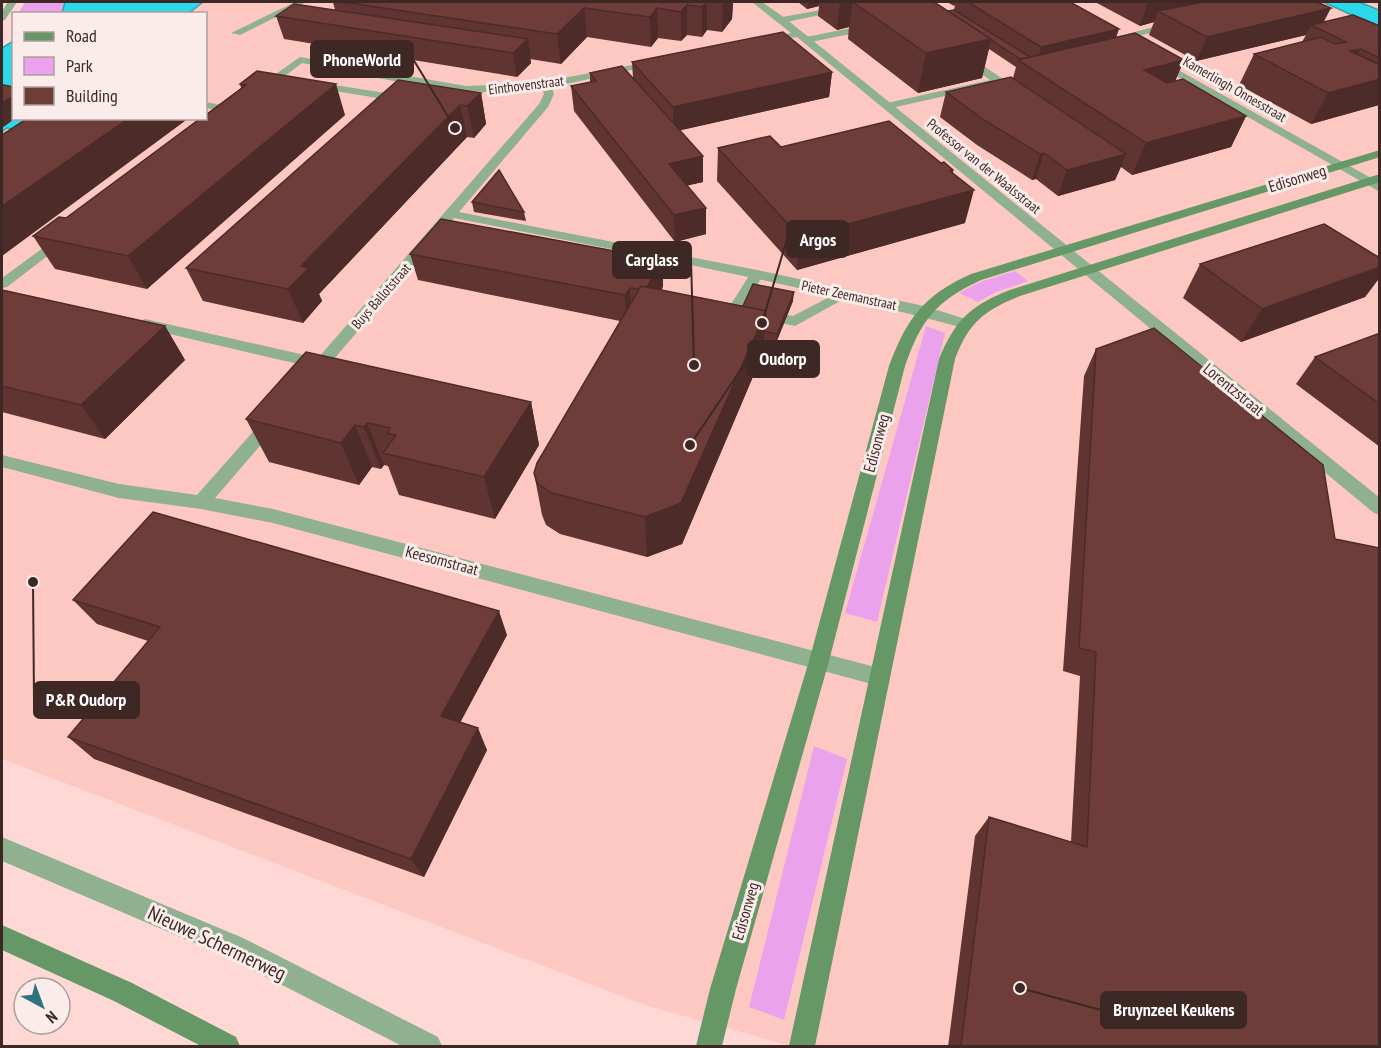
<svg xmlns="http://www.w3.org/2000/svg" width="1381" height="1048" viewBox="0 0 1381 1048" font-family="'PT Sans Narrow',sans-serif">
<rect width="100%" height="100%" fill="#fdd8d4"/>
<path fill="#fec8c2" d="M203 2H1379V1046H791L648 1006 2 759V132L30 119 206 118V14L189 13Z"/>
<path fill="#eba2ed" d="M25 2H65L62 13 18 14Z
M1015 271 1028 281 996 292 978 302 959 293 980 282Z
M926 326 945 333 877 622 845 613Z
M814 746 847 759 784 1020 749 1007Z"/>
<path fill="#2ad9ea" stroke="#30a4af" stroke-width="1.5" d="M65 2H203L189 13H62Z
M1323 2H1359L1379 10V27Z
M13 41 14 118 29 119 13 129 7 128 2 132V48Z"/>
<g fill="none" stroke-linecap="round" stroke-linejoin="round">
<path fill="#8fb190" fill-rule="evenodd" d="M295 2H306L240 35 231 33Z
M865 2H882L782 23 777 20 782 17Z
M1176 21 1181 24 1179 26 1117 41 1112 38Z
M872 24 877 27 875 29 806 43 801 40 806 37Z
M964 53 1003 79V83L887 109 881 106 887 103 990 80 960 58V54Z
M315 82 386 93 401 103 396 110H388L386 108 389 104 383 99 311 87 310 85Z
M206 102 236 108 238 110 232 113 206 108Z
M757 270 764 274 744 306 793 316 839 292H849L851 295 795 326 730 312 728 309 752 271Z
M2 455 119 484 125 486 128 491 125 496 119 498 2 467Z
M2 837 243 938 438 1037 442 1046H402L225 956 2 861Z"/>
<path fill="#8fb190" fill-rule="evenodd" d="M8 2H17L5 20 2 21V11Z
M752 2H762L785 18 1380 498V515L1374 513 797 37 761 43V39L791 33Z
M300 57 466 86 537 83 659 60V64L552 87 554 94 548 107 459 212 757 270 924 306 969 320 971 323 964 328C796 283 624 252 454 218L317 379H307L304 375 311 367 140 327 138 324 140 321 145 319 318 358 539 104 544 94 542 89C462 101 380 77 302 63L264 92H256V88Z
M1157 58 1380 183V192L1153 63 1152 61Z
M62 234 67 235 69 238 67 241 7 287 2 288V278Z
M272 415 278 417 280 421 278 425 215 498 273 509 879 668 886 671 889 677 886 683 879 686 273 523 201 509 119 498 113 496 110 491 113 486 119 484 197 495 266 417Z"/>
<path fill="#659767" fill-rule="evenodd" d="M1380 150V157L981 280C936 301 921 320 905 366L829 661 736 989 722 1046H696L710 989 809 661 889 366C907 318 924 295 971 274Z
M1380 174V182L1020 296C984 311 969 322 955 359L815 1046H789L939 359C955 320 971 305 1010 290Z
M2 925 132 983 236 1037 240 1046H201L114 1001 2 950Z"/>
</g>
<path fill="#5f3431" d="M333 2H733L732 19 722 32 707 30 702 37 687 35 681 41 658 38 651 47 587 37 561 64 530 59 531 63 517 77 284 39 276 16 335 10Z
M798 2H934L948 11 954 10 955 5 954 6 947 2H1070L1116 37 1184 60 1175 81 1246 116 1231 147 1132 175 1121 167 1115 180 1058 196 1036 179 1032 180 977 145 940 117 946 92 1013 78 1016 67 989 49 982 78 918 93 848 39 849 27 837 30 818 16 819 6 807 9Z
M1095 2H1317L1324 22 1380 26V104L1379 105 1311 124 1239 85 1254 54 1302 42 1306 35 1196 61 1149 35 1154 22 1140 26Z
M632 62 832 72 829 97 680 130 703 182 687 185 706 208V234L675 242 574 111 571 86 590 82V73L633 78Z
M257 71 345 115 147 289 55 269 33 236 66 218 241 88 240 84Z
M481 93 486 124 474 138 467 137 319 294 322 301 303 323 203 301 186 268Z
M781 147 941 163 953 170V173L965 223 797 270 717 181 718 148Z
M472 202 524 212 526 221 474 212Z
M410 254 663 286 662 290 743 306 793 301 776 343 764 341 763 353 682 544 647 557 560 534 546 525 542 515 534 473 620 321 418 280Z
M1380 258V277L1365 297 1241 342 1183 298 1200 264Z
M2 290 165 326 185 360 105 439 2 412Z
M1380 333V447L1296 384 1315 357Z
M1096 349 1380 1047H948L975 836 989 817 1071 842 1080 676 1063 671 1084 376Z
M531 402 539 445 495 519 399 495 388 466 384 465 381 469 372 467 359 485 269 462 246 419Z
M73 600 507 635 460 722 487 750 424 877 94 759 68 737 148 641 97 624Z"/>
<path fill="#4d2b28" d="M707 2V30L702 37V7Z
M724 2H733L732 19 722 32 723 3Z
M808 2H819V6L807 9Z
M840 2H853L849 27 837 30Z
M1148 2H1246L1158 11 1154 22 1140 26Z
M687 5V35L681 41V12Z
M584 8 587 37 561 64 557 34Z
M657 8 658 38 651 47 650 17Z
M1331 8 1320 29 1311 25 1306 35 1196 61 1207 37Z
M1119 29 1111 53 1034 72 1041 47Z
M528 39 531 63 517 77 513 53Z
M991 39 982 78 918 93 926 53Z
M1361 49 1343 79 1350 51Z
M1184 60 1171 91 1144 70Z
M1380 65 1379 105 1311 124 1328 93Z
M832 72 829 97 673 132V107Z
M336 84 345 115 147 289 128 256Z
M481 93 486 124 474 138 467 106Z
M14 96V118H16L2 128V103Z
M460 105 467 137 319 294 322 301 303 323 288 289 301 266Z
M1246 116 1231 147 1132 175 1146 143Z
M129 118H189L2 256V206Z
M1044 153 1036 179 1032 180 1040 154Z
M1126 154 1115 180 1058 196 1067 170Z
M703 156V182L669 190V164Z
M953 170 946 197 974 190 965 223 797 270 800 237Z
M706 208V234L675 242 674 215Z
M663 260V286L646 317 645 290Z
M1380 267V277L1365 297 1241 342 1262 309Z
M630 288 631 314 627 322 625 295Z
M794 292 793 301 776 343 777 334Z
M766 311 763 353 682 544 647 557 645 517Z
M165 326 185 360 105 439 81 405Z
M531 402 539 445 495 519 484 477Z
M367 423 384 465 381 469 364 427Z
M355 425 372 467 359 485 341 443Z
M499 611 507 635 452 738 441 716Z
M478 728 487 750 424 877 411 859Z"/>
<path fill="#6e3d39" stroke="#4d2b28" stroke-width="1.5" d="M343 2H707L702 7 687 5 681 12 657 8 650 17 584 8 557 34Z
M853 2H934L991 39 926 53Z
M968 2H1070L1119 29 1041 47Z
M1203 2H1317L1331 8 1207 37 1158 11Z
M294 4 528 39 513 53 276 16Z
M954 10 1030 57 1020 59 991 40V39L948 11Z
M1353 15 1380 26V58L1361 49 1350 51 1380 65V79L1328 93 1254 54 1321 37 1335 44 1346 42 1311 25Z
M783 32 832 72 673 107 632 62Z
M1135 33 1184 60 1144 70 1167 83 1183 79 1246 116 1146 143 1018 60Z
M622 66 703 156 669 164 706 208 674 215 571 86 596 81 590 73Z
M257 71 336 84 128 256 33 236 59 217 66 218 201 118H206V115L246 85 240 84Z
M1011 77 1126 154 1067 170 1044 153 1040 154 984 120 946 92Z
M398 80 481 93 467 106 460 105 301 266 309 268 288 289 186 268Z
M4 85 14 87V96L2 103V86Z
M28 118H129L2 206V135Z
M889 121 941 163 944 162 953 170 950 171 974 190 800 237 718 148 770 136 781 147Z
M499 170 524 212 472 202Z
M441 219 663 260 647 287 641 286 639 289 630 288 625 295 410 254Z
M1324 224 1380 258V267L1262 309 1200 264Z
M753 284 794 292 777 334 764 331 766 311 743 306Z
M641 286 766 311 681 503 645 517 552 493 537 483 534 473 537 463Z
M2 290 165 326 81 405 2 386Z
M1154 328 1323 465 1335 539 1380 548V1047H961L989 817 1087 847 1096 652 1079 648 1096 349Z
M1380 333V404L1315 357Z
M306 352 531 402 484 477 383 453 396 435 387 433 390 428 373 424 367 423 364 427 355 425 341 443 246 419Z
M153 512 499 611 441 716 478 728 411 859 68 737 160 627 73 600Z"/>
<g text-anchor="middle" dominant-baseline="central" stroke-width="6" stroke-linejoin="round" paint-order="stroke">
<g font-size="14" fill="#3e2825" stroke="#f9ecea">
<text transform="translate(526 85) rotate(-7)">Einthovenstraat</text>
<text transform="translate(1235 89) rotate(30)">Kamerlingh Onnesstraat</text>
<text transform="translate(984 166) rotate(39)">Professor van der Waalsstraat</text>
<text transform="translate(849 295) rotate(12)">Pieter Zeemanstraat</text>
<text transform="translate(381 296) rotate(-49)">Buys Ballotstraat</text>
</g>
<g font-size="16" fill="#3e2825" stroke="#f9ecea">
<text transform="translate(1297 178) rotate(-17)">Edisonweg</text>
<text transform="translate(1234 389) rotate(39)">Lorentzstraat</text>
<text transform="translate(876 443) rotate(-75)">Edisonweg</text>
<text transform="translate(442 560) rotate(15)">Keesomstraat</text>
<text transform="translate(745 911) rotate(-74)">Edisonweg</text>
</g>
<g font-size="20" fill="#3e2825" stroke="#f9ecea">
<text transform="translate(217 943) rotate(25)">Nieuwe Schermerweg</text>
</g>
</g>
<path fill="none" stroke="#3e2825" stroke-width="2" d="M455 128L413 59M762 323L787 239M694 365L691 260M690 445L748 359M33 582L34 700M1020 988L1101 1010"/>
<g fill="#3e2825" stroke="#f9ecea" stroke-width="2">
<circle cx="455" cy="128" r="6"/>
<circle cx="762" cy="323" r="6"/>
<circle cx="694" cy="365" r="6"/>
<circle cx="690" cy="445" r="6"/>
<circle cx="33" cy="582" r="6"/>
<circle cx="1020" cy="988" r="6"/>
</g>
<g fill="#3e2825" stroke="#3e2825" stroke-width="2">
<rect x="311" y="41" width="102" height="36" rx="6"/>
<rect x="787" y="221" width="61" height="36" rx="6"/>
<rect x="613" y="242" width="78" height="36" rx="6"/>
<rect x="748" y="341" width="71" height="36" rx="6"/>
<rect x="34" y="682" width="105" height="36" rx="6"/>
<rect x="1101" y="992" width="145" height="36" rx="6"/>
</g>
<g font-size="18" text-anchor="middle" font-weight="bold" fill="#fff">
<text x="362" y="66">PhoneWorld</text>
<text x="818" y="246">Argos</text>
<text x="652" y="266">Carglass</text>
<text x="783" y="365">Oudorp</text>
<text x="86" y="706">P&amp;R Oudorp</text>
<text x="1174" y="1016">Bruynzeel Keukens</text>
</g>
<rect width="1381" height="1048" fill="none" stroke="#3e2825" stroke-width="6"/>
<rect x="12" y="12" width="195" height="108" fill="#f9ecea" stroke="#ae9e9b" stroke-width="1.5"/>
<rect x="24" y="32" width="30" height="9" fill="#659767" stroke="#ae9e9b" stroke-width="1.5"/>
<text x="66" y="42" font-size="18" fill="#3e2825">Road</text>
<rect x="24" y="57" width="30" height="18" fill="#eba2ed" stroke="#ae9e9b" stroke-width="1.5"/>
<text x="66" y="72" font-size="18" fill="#3e2825">Park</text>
<rect x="24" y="87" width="30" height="18" fill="#6e3d39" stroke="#ae9e9b" stroke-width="1.5"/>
<text x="66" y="102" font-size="18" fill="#3e2825">Building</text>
<g transform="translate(42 1006) rotate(139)"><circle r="28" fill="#f9ecea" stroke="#ae9e9b" stroke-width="1.5"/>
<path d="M0-4.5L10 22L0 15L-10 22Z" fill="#2d757e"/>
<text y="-9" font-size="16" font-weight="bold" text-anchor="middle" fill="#3e2825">N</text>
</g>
</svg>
